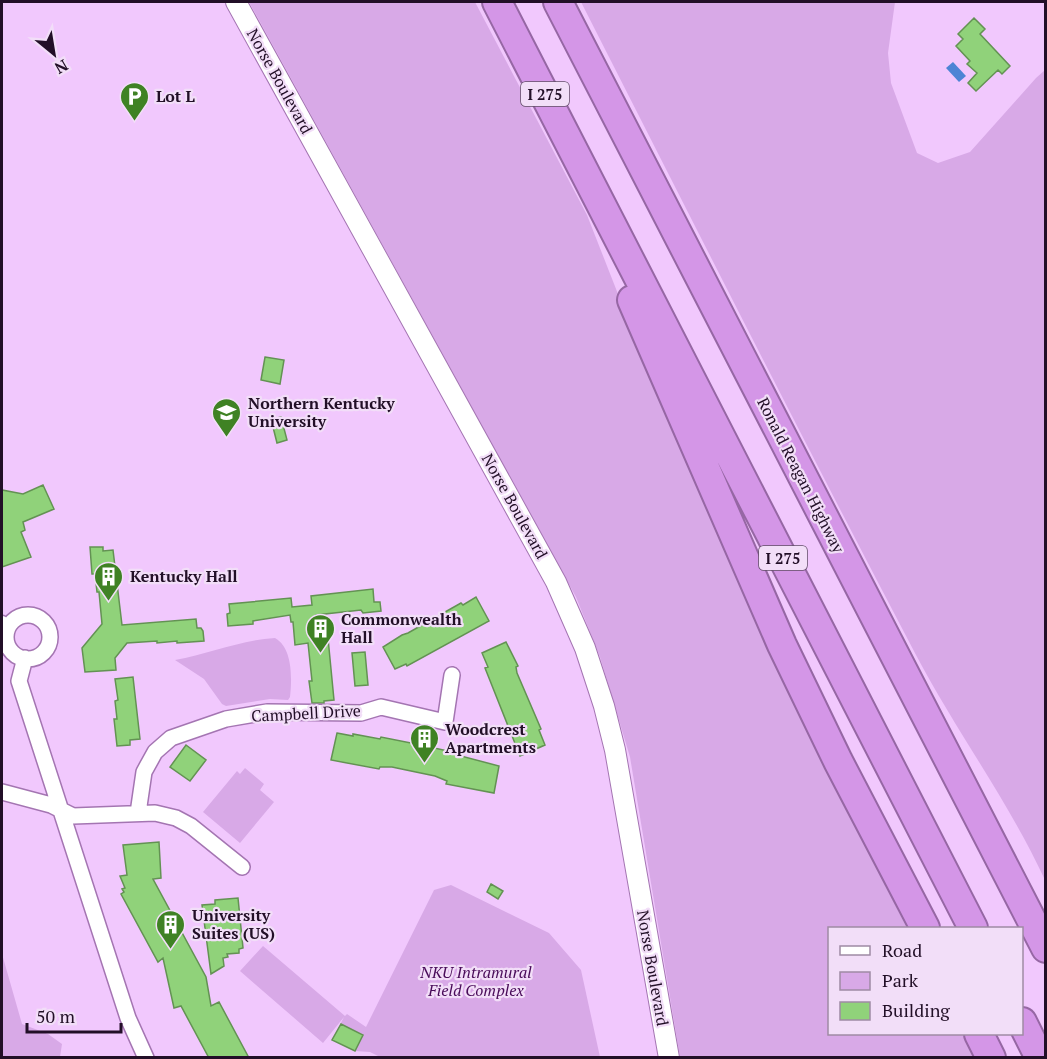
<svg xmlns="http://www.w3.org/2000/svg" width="1047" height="1059" viewBox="0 0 1047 1059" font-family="'PT Serif',serif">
<rect width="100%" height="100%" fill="#f1c8fd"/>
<path fill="#d8a9e7" d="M249 2H475L587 215 638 345 796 709 907 928H830V1034H963L975 1057H680L630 757 600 657 576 597Z
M581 2H895L888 53 891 83 917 153 938 163 970 152 1036 78 1045 70V880C1009 802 956 731 916 655 802 438 692 220 581 2Z
M275 638C293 648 292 679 290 697L288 700 270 699 226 706 222 704 204 679 175 660C209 654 240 640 275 638Z
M245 768 264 784 260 790 274 802 240 843 203 812 237 771 240 774Z
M451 885 549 933 581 970 600 1057H380L370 1052 355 1051 332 1040 344 1017 323 1043 240 971 263 946 345 1016 347 1014 366 1027 434 890Z
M2 954 22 1024 48 1034 62 1044 60 1057H2Z"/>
<path fill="#4d84d5" d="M953 62 966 76 959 82 946 68Z"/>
<path fill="#90d27a" stroke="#639253" stroke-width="1.5" d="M974 18 985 29 980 34 1010 66 1002 74 998 70 976 91 968 83 977 73 967 64 970 61 956 46 963 39 958 34Z
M265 357 284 360 280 384 261 380Z
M281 417 287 440 277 443 271 419Z
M43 485 54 509 23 522 25 530 21 532 31 557 2 567V490L23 494Z
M90 547H103V551L113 550 122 625 196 619 197 628H201L203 631 204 641 177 643V641L157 643V641L127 643 115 658 116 670 85 672 82 648 102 624 99 592H97L95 574H92Z
M373 589 374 602H380L381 611 363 613 361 610 316 615 318 639 328 638 334 700 324 701V703H312L309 681H312L308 643 295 645 293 622H291L290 615 253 621V624L228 626 227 614 230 613 229 604 291 598 292 607 312 605 311 596Z
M476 597 489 621 407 666 406 664 395 669 383 647 402 635 408 633 461 603 463 605Z
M506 642 518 666 516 667 517 673 541 729 539 730 545 745 520 756 485 668 488 667 482 653Z
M365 652 368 685 355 686 352 653Z
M133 677 140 739 130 740V745L117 746 114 719H117L115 701 118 700 115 679Z
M337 733 353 736V734L380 739 381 737 421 745 457 753V755L499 766 494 793 446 784 447 781 435 776 411 771 392 767H380L379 769 331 760Z
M186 745 206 760 190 781 170 767Z
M159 842 161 878 153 879 206 977 211 1006 219 1002 249 1058H209L181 1006 174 1008 163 958 158 962 121 894 124 892 122 889 125 888 120 876 127 875 123 845Z
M491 884 503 891 498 899 487 892Z
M238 898 243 948 239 949V953L227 954 228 957 223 958 224 966 211 974 202 905 215 904V900Z
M341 1024 363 1035 355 1051 332 1040Z"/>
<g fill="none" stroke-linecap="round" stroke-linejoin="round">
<defs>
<path id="pedestrian" d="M2 622 9 627"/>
<path id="minor" d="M6 637a22 22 0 1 1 44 0a22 22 0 1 1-44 0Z
M25 658 19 681 128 1018 146 1058
M2 792 51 805 73 816 155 813 176 818 191 826 242 867
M138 813 144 772 155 752 171 738 226 719 267 712 361 713 381 707 445 722 452 675"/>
<path id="tertiary" d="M236 2 556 582 585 648 604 706 615 750 669 1058"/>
<path id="motorway" d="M497 2 973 928
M558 2 1046 948
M632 300 782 645 838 761 925 928
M1022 1022 1040 1058
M979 1034 991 1058"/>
</defs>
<use href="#pedestrian" stroke="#a475b2" stroke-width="15"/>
<use href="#minor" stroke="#a475b2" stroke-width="18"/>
<use href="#tertiary" stroke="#a475b2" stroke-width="22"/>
<use href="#motorway" stroke="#9667a4" stroke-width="32"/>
<use href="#pedestrian" stroke="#fff" stroke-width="12"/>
<use href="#minor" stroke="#fff" stroke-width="15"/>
<use href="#tertiary" stroke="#fff" stroke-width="20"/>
<use href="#motorway" stroke="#d496e7" stroke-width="28"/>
</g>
<defs>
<symbol id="parking-pin" viewBox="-11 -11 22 30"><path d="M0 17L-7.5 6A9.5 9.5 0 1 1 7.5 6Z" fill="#3f8224" stroke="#f2def8"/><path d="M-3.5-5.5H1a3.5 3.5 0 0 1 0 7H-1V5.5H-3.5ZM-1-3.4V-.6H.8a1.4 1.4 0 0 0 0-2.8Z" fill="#fff"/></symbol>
<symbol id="university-pin" viewBox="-11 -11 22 30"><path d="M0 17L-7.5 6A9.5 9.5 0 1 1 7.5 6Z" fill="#3f8224" stroke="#f2def8"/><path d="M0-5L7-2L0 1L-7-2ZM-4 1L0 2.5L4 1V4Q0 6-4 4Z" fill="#fff"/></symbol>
<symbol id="building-pin" viewBox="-11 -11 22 30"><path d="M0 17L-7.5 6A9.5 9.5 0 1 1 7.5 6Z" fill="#3f8224" stroke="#f2def8"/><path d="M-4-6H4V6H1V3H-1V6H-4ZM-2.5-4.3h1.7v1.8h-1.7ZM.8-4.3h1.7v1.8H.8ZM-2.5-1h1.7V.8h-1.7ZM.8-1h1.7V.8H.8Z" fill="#fff"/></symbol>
</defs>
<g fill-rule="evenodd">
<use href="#parking-pin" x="118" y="80" width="33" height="45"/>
<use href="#university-pin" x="210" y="396" width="33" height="45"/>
<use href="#building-pin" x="92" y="560" width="33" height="45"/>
<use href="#building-pin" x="304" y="612" width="33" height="45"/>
<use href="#building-pin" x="408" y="722" width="33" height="45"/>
<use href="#building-pin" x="154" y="908" width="33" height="45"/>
</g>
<g text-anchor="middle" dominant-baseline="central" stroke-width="4.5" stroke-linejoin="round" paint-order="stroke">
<g fill="#f2def8" stroke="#604d66" stroke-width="1.5">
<rect x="521" y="82" width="48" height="24" rx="4.5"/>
<rect x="759" y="546" width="48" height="24" rx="4.5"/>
</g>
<g font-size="15" font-weight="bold" fill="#220f27">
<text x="545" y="94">I 275</text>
<text x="783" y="558">I 275</text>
</g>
<g font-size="16" fill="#220f27" stroke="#f2def8">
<text transform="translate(280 81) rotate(61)">Norse Boulevard</text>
<text transform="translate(801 475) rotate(63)">Ronald Reagan Highway</text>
<text transform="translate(515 506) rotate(61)">Norse Boulevard</text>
<text transform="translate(306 713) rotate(-3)">Campbell Drive</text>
<text transform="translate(653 968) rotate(80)">Norse Boulevard</text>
</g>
<g font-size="16" font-weight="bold" fill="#220f27" stroke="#f2def8" text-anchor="start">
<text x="156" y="96">Lot L</text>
<text x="248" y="403">Northern Kentucky<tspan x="248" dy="18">University</tspan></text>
<text x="130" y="576">Kentucky Hall</text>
<text x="341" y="619">Commonwealth<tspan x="341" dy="18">Hall</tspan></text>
<text x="445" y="729">Woodcrest<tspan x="445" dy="18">Apartments</tspan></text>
<text x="192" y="915">University<tspan x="192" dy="18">Suites (US)</tspan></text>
</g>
<g font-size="16" font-style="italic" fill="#490b59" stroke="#f2def8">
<text x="476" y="972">NKU Intramural<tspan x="476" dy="18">Field Complex</tspan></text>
</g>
</g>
<rect width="1047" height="1059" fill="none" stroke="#220f27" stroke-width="6"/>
<rect x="828" y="927" width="195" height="108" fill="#f2def8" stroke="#9f8ba4" stroke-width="1.5"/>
<rect x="840" y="946" width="30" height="9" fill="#ffffff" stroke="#9f8ba4" stroke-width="1.5"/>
<text x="882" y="957" font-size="18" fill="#220f27">Road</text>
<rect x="840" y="972" width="30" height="18" fill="#d8a9e7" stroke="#9f8ba4" stroke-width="1.5"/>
<text x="882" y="987" font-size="18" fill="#220f27">Park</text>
<rect x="840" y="1002" width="30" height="18" fill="#90d27a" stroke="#9f8ba4" stroke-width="1.5"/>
<text x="882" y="1017" font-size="18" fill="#220f27">Building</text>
<g transform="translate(54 54) rotate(150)" stroke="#f2def8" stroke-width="4.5" paint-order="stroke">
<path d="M0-4.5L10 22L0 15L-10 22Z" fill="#220f27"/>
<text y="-9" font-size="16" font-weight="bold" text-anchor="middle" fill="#220f27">N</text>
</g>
<path d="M27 1023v9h94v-9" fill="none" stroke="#220f27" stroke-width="3"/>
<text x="36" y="1023" font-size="18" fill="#220f27" stroke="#f2def8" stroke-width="4.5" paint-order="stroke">50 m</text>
</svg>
